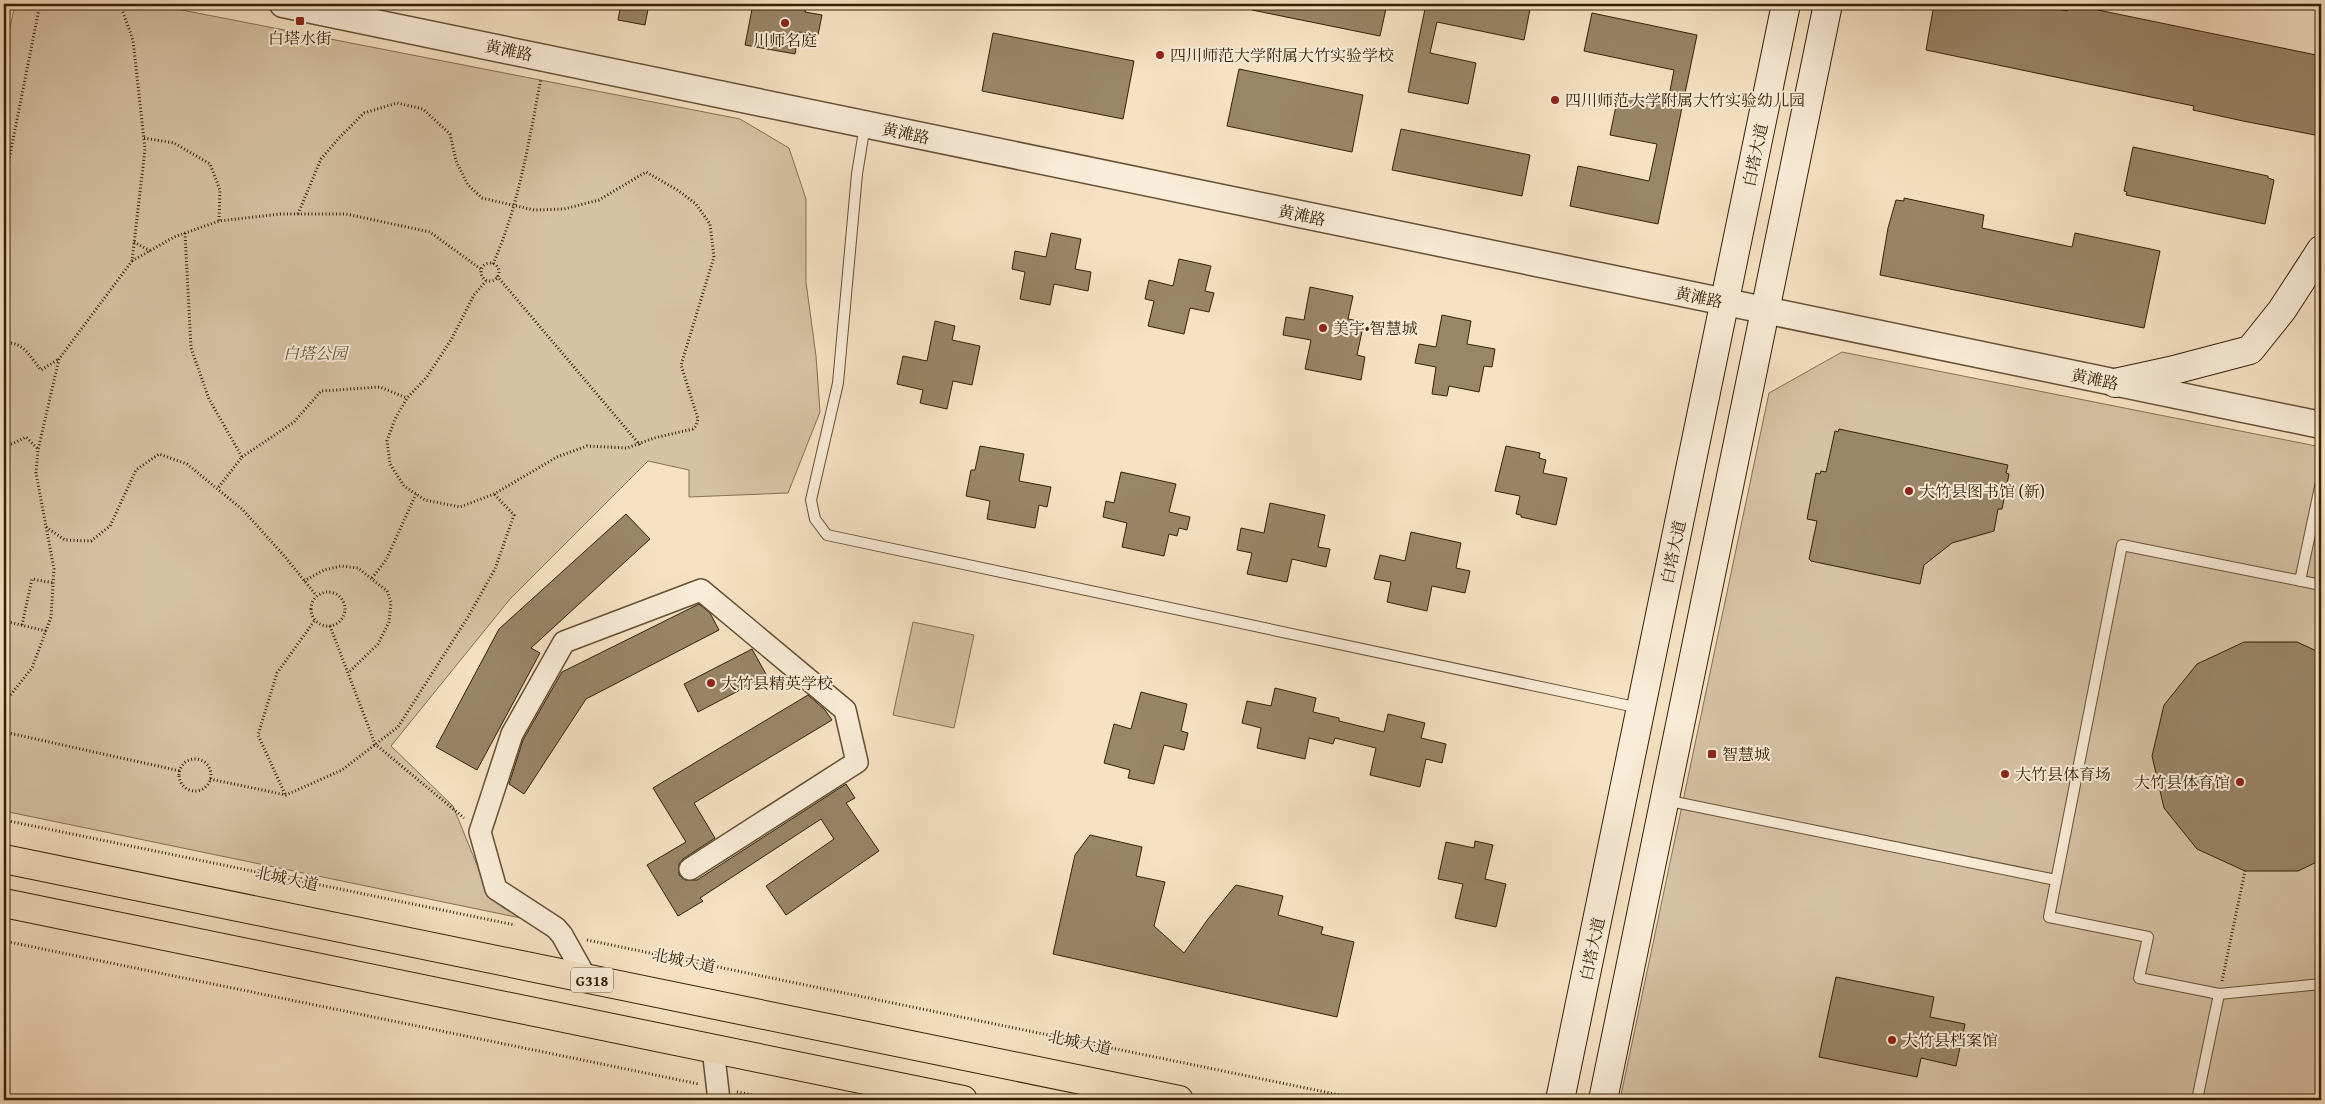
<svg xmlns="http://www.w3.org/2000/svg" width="2325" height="1104" viewBox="0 0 2325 1104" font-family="'Gentium Book Plus','Noto Serif SC',serif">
<rect width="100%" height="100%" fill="#f6e2c3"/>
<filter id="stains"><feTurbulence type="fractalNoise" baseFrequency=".004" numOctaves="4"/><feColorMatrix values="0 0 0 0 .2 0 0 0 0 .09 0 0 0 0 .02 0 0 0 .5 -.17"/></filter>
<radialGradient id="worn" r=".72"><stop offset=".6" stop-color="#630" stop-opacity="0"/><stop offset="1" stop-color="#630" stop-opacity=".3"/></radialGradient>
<path fill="#d5c1a3" stroke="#847054" d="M15 4H151L740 119 789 148 806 199V282L816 356 820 412 788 493 689 497V470L648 461 510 599 391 746 453 806 485 885 535 921 4 811V57Z
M1842 352 2321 447V1100H1620L1769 393Z
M913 622 974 635 954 728 893 715Z"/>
<path fill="#998568" stroke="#342005" d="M621 4H649L645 25 618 20Z
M753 4 782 9 783 4H807L805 12 822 15 818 35 799 32 795 54 745 45Z
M1253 4H1387L1380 36 1252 10Z
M1426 4H1531L1524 40 1437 22 1430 53 1476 63 1468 104 1408 92Z
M1934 4H2033L2067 11 2069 4 2321 56V134L2316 132 2315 135 2243 121 2193 110 2194 106 1926 50Z
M1592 13 1697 35 1658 224 1570 206 1578 166 1649 181 1657 144 1610 135 1618 96 1667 106 1674 70 1584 51Z
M993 33 1134 61 1123 119 982 91Z
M1239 69 1363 95 1352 152 1227 126Z
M1401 129 1530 155 1522 196 1392 170Z
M2133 147 2268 176V178L2274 180 2265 224 2126 195 2127 192 2124 191Z
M1904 198 1984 215 1982 228 2072 247 2075 233 2160 251 2144 328 1880 275 1888 228 1896 200 1904 201Z
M1051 233 1081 239 1075 269 1091 272 1088 291 1054 284 1050 305 1020 299 1025 272 1012 269 1015 251 1046 257Z
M1179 259 1211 266 1205 291 1214 293 1209 312 1190 308 1184 334 1148 326 1154 301 1145 299 1149 280 1173 286Z
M1310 287 1353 296 1348 319 1364 322 1357 355 1365 357 1361 380 1305 369 1311 340 1283 335 1286 317 1304 320Z
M1442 315 1471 321 1467 344 1495 349 1492 367 1484 366 1479 392 1449 386 1447 396 1432 394 1436 367 1415 363 1419 344 1436 347Z
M935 321 955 326 952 340 980 346 972 385 953 381 947 409 920 403 923 390 897 384 903 356 927 361Z
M1839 429 2008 465 2006 473 2009 474 2002 509H1998L1994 531 1952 543 1924 565 1920 584 1811 561 1809 559 1817 521 1807 519 1816 473 1820 474 1821 471 1826 472 1835 431 1838 432Z
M980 446 1024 454 1019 481 1051 487 1047 507 1039 505 1035 528 987 519 990 501 966 496 971 470H975Z
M1506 446 1540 453 1539 458 1546 460 1543 473 1567 478 1556 525 1521 517V515L1516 514 1520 496 1495 491Z
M1121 472 1176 484 1169 512 1190 517 1187 530 1179 528 1177 536 1169 534 1164 556 1122 547 1127 523 1103 517 1106 501 1114 503Z
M1270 503 1325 515 1318 547 1330 549 1326 567 1292 559 1287 582 1247 574 1252 553 1237 550 1241 528 1264 533Z
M626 514 650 539 531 648 540 653 477 770 436 747 499 629Z
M1411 532 1461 543 1456 568 1470 571 1465 593 1432 586 1427 611 1387 602 1391 582 1374 579 1380 555 1405 561Z
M699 604 710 613 719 630 586 699 524 794 509 784 523 740 562 672Z
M2244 642H2297L2321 653V860L2298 871H2245L2197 849 2164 808 2152 756 2164 705 2197 664Z
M752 649 767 676 698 712 684 684Z
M1275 688 1316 698 1313 712 1339 718V721L1384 732 1388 714 1425 723 1421 738 1446 744 1442 763 1426 759 1420 787 1370 775 1376 748 1335 738 1333 744 1309 738 1305 759 1257 748 1261 728 1242 723 1247 701 1271 706Z
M1141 692 1187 704 1181 731 1188 733 1184 750 1164 745 1154 784 1128 778 1130 770 1104 763 1114 724 1131 729Z
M808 695 825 710 832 720 694 803 715 838 683 859 679 864V875L685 880H697L846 784 855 798 846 803 879 851 786 915 766 886 834 839 821 819 700 898 703 901 678 916 647 865 686 842 653 788Z
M1090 835 1142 847 1136 876 1165 882 1154 926 1184 953 1208 919 1236 885 1283 896 1278 915 1323 927 1321 934 1354 942 1337 1017 1053 954 1075 855Z
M1475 841 1493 845 1485 879 1506 884 1496 927 1455 918 1463 884 1438 879 1446 842 1474 848Z
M1836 977 1934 997 1930 1017 1965 1024 1956 1066 1921 1058 1917 1077 1819 1057Z"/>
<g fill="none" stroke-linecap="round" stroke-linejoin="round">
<defs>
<path id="service" d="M865 125 857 174 838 383 811 500 815 519 827 535 1640 708
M2300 581 2321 482
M2321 585 2122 545 2049 917 2148 937 2139 978 2219 994 2321 984
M1665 800 2056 880
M2197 1100 2219 994"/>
<path id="minor" d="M586 978 562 935 556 928 496 889 480 832 512 734 564 642 701 590 845 710 857 762 690 869
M713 1049 719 1100"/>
<path id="tertiary" d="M283 4 2321 425"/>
<path id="secondary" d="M2115 383 2170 371 2250 350 2282 310 2321 250
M1560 1100 1786 4
M1603 1100 1828 4"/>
<path id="trunk" d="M4 859 1179 1100
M4 903 963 1100"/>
</defs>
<use href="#service" stroke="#645034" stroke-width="12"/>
<use href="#minor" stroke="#645034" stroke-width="24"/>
<use href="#tertiary" stroke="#645034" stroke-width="29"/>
<use href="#secondary" stroke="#342005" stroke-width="30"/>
<use href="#trunk" stroke="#342005" stroke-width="30"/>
<path stroke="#342005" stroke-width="3" stroke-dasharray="1 2.5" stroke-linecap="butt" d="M144 138 174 143 210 164 220 190 219 221
M4 185 40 4
M298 214 321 159 339 138 364 113 397 103 423 109 450 134 456 161 468 185 482 198 534 210 564 209 599 200 646 172 679 191 696 204 710 224 714 257 681 365 698 419 696 426 693 429 654 438 627 448 587 446 557 457 494 494 460 507 425 500 404 486 390 464 387 441 395 419 407 398 426 378 451 340 474 295 486 281
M185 233 191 348 209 399 242 457 218 488
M134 242 150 251
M132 261 174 237 219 221 280 214H346L430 232 482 270
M481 272a9 9 0 1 1 18 0a9 9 0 1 1-18 0Z
M493 264C519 205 529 141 541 78
M497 276 640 445
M4 344C22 339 31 358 41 370L59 359
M4 445 12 444 26 437 38 449
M242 457 294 422 321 391 380 387 407 398
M46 527 65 540 91 541 110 526 136 470 159 454 187 464 243 510 286 558 316 595
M372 578 386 560 416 494
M304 581 324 570 341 566 358 568 387 591 391 602 389 622 378 644 348 673
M311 609a17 17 0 1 1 34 0a17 17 0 1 1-34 0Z
M4 621 46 631
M22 625 32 579 54 583
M330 626 375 744 464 818
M4 703 32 668 51 617 54 569 36 473 38 450 59 359 132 261 145 149 133 40 120 4
M4 732 180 771
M179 775a16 16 0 1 1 32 0a16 16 0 1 1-32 0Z
M210 779 286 795 342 770 398 727 468 617 495 569 514 515 494 494
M285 794 258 735 277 673 315 620
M4 820 515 925
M587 940 1364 1100
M4 941 699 1084
M2222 981 2245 871
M737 1092 779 1100"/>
<use href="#service" stroke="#f9ecd8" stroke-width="10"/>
<use href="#minor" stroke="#f9ecd8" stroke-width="21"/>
<use href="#tertiary" stroke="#f9ecd8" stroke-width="26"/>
<use href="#secondary" stroke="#f9ecd8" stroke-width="28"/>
<use href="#trunk" stroke="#f6e2c3" stroke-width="28"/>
</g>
<g fill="#8f2418" stroke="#f9ecd8" stroke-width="2">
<rect x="295" y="16" width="10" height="10" rx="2.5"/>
<circle cx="785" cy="23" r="5"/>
<circle cx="1160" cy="55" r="5"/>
<circle cx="1555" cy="100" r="5"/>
<circle cx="1323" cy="328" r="5"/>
<circle cx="1909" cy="491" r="5"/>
<circle cx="711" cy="683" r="5"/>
<rect x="1707" y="749" width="10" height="10" rx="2.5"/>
<circle cx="2005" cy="774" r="5"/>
<circle cx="2240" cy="782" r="5"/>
<circle cx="1892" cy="1040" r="5"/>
</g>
<g text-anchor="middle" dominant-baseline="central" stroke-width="4" stroke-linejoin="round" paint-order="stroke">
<rect fill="#f9ecd8" stroke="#6f5d44" stroke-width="1" x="571" y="967.5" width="42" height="25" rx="4"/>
<g font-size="15" font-weight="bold" fill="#342005">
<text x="592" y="980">G318</text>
</g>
<g font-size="16" fill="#342005" stroke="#f9ecd8" text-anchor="start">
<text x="300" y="38" text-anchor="middle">白塔水街</text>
<text x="785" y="40" text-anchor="middle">川师名庭</text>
<text x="1170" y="55">四川师范大学附属大竹实验学校</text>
<text x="1565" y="100">四川师范大学附属大竹实验幼儿园</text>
<text x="1333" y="328">美宇•智慧城</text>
<text x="1919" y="491">大竹县图书馆 (新)</text>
<text x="721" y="683">大竹县精英学校</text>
<text x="1722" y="754">智慧城</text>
<text x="2015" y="774">大竹县体育场</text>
<text x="2230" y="782" text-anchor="end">大竹县体育馆</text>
<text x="1902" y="1040">大竹县档案馆</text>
</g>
<g font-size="16" fill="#342005" stroke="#f9ecd8">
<text transform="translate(509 50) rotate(12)">黄滩路</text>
<text transform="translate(906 133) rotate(12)">黄滩路</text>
<text transform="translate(1755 155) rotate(-78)">白塔大道</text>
<text transform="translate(1302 215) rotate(12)">黄滩路</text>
<text transform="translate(1699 297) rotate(12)">黄滩路</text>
<text transform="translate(2095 379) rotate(12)">黄滩路</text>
<text transform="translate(1673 552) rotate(-78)">白塔大道</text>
<text transform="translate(287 878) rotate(12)">北城大道</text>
<text transform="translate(1592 949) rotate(-78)">白塔大道</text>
<text transform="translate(684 960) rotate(12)">北城大道</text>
<text transform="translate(1080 1042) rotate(12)">北城大道</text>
</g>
<g font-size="16" font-style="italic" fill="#645034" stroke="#f9ecd8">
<text x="315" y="353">白塔公园</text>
</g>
</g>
<rect width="2325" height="1104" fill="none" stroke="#f6e2c3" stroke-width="20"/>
<rect x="5" y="5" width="2315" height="1094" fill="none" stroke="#342005" stroke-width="2.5"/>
<rect x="10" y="10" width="2305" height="1084" fill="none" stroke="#342005"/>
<rect width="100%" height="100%" filter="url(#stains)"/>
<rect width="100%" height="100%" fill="url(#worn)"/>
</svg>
